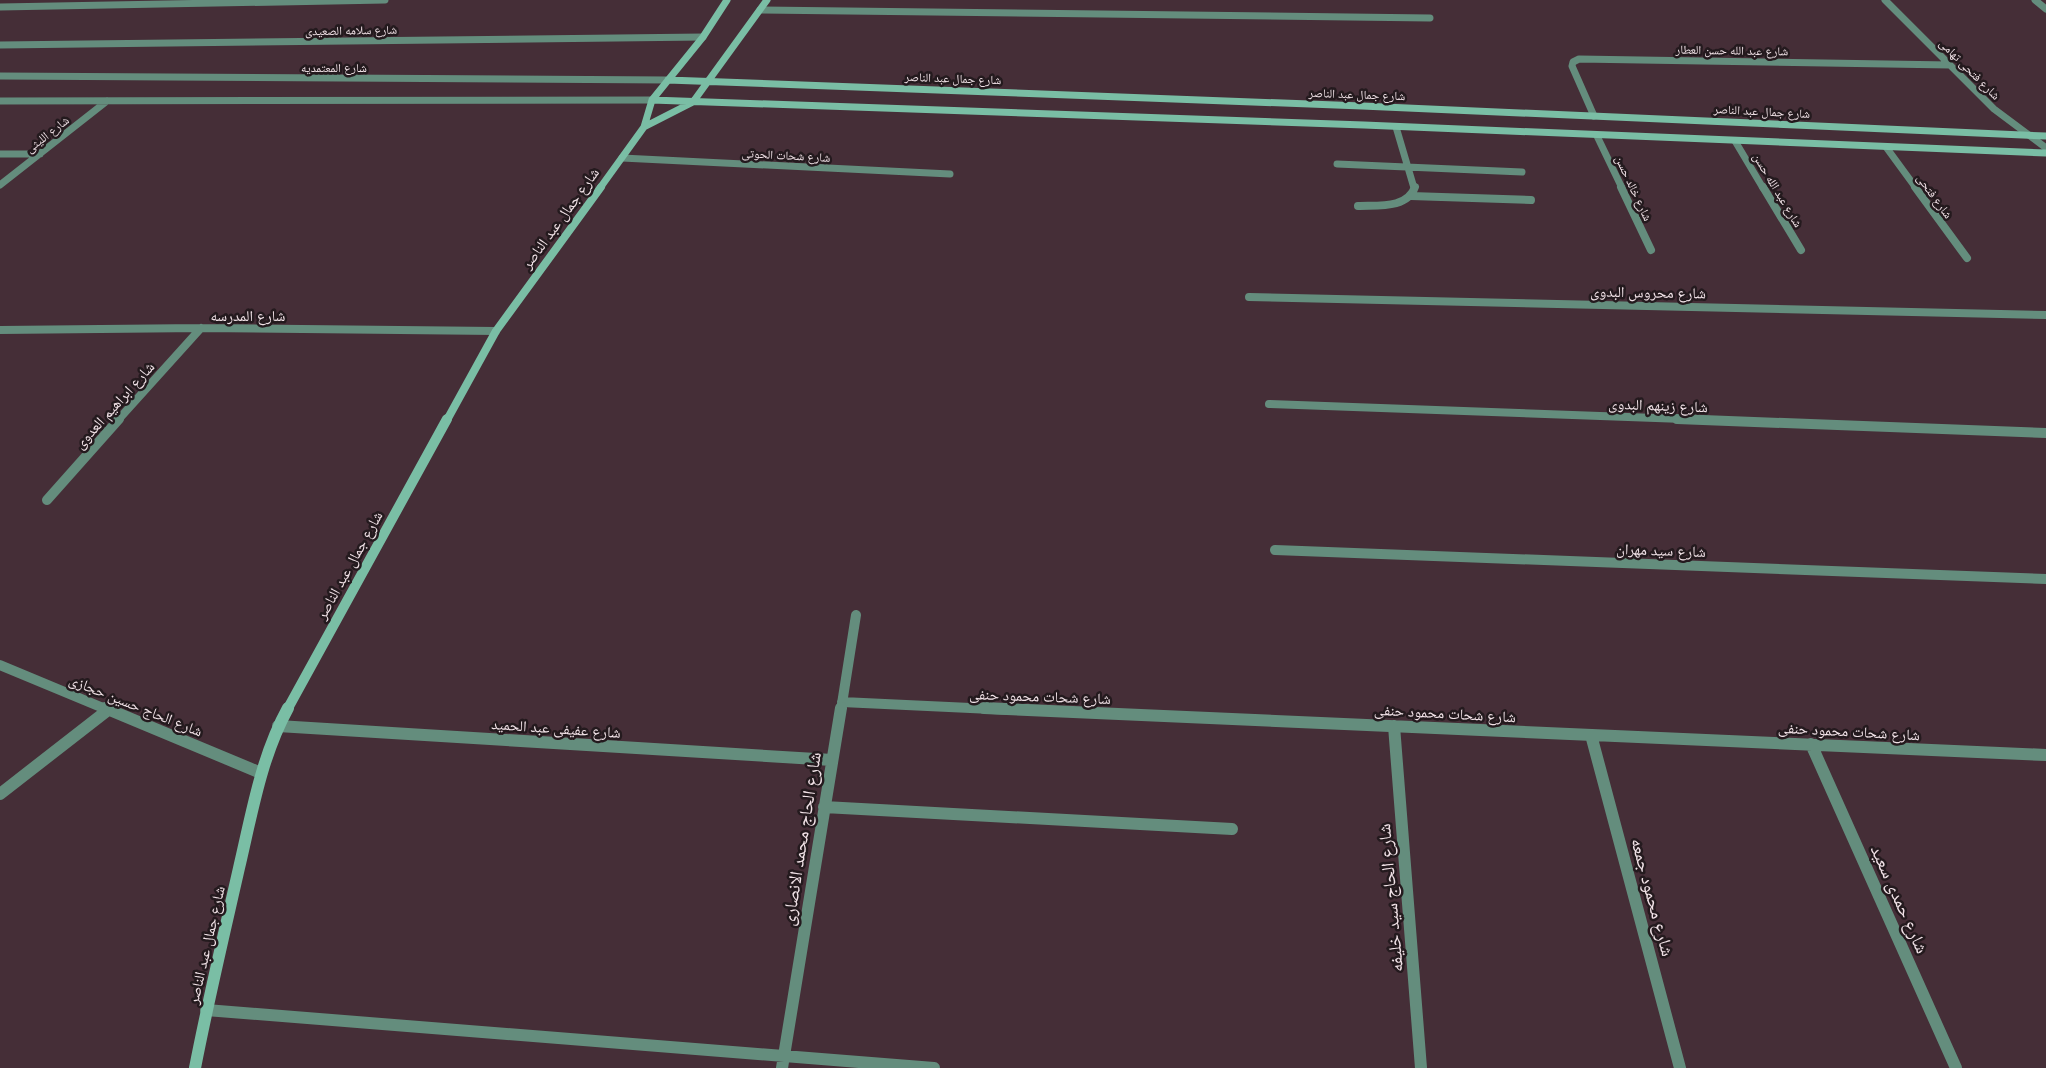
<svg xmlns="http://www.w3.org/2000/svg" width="2046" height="1068" viewBox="0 0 2046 1068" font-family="Lora,'Noto Naskh Arabic',serif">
<rect width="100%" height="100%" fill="#452e37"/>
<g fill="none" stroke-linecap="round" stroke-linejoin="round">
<path stroke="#648d7d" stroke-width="7" d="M1396 127 1414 188
M1337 164 1522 172"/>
<path stroke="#648d7d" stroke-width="8" d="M1411 196 1531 200
M1358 206C1378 205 1407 209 1415 187"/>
<path stroke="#648d7d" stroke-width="7" d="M1885 0 1994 109 2046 148
M2035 0 2046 9
M0 7 385 0
M760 10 1430 18
M0 45 703 37
M0 76 668 80
M0 101 652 100
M1594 116 1572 66 1573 62 1579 59 1950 65
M1597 136 1622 188
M1735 141 1763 188
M1886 147 1916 188
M0 154H40
M622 158 950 174
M0 185 107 101"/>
<path stroke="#648d7d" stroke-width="8" d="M1621 187 1651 250
M1763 187 1801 250
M1915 187 1967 258
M1249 297 2046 315
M0 330 201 328 496 331
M1269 404 1711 420
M118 420 201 328"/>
<path stroke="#648d7d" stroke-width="10" d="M1677 419 2046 433
M47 500 119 419
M1275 550 2046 579
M0 665 108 710
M842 702 1013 710
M841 710 856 615"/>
<path stroke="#648d7d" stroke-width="12" d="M105 708 261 773
M984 708 2046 755
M278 726 832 760
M1394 726 1421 1068
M1591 735 1680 1068
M1811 744 1956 1068
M0 794 108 710
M824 807 1232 829
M206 1010 934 1068
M782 1068 841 708"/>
<path stroke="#7abea5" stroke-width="7" d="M668 80 1362 106 2046 136
M652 100 1364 125 2046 153
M644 127 693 102 767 0
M600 188 644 127 652 100 703 37 727 0"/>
<path stroke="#7abea5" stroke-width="8" d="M447 420 496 331 601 187"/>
<path stroke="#7abea5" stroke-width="10" d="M287 710 447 419"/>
<path stroke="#7abea5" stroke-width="12" d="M195 1068C208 1001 224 934 239 868 252 813 261 757 288 708"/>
</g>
<g text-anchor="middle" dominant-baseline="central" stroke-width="5" stroke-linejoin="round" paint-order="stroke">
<g font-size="12" fill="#f1e2e7" stroke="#241a1e">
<text transform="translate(351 30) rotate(-1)">شارع سلامه الصعيدى</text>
<text transform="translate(1732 50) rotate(1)">شارع عبد الله حسن العطار</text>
<text x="334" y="67">شارع المعتمديه</text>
<text transform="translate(1970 69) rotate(45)">شارع فتحى تهامى</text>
<text transform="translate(953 78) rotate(2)">شارع جمال عبد الناصر</text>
<text transform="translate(1357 94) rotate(2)">شارع جمال عبد الناصر</text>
<text transform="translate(1762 111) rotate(3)">شارع جمال عبد الناصر</text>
<text transform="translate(47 134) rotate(-38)">شارع الليثى</text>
<text transform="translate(786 155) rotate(3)">شارع شحات الحوتى</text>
<text transform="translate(1634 188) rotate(65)">شارع خالد حسن</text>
<text transform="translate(1778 190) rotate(59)">شارع عبد الله حسن</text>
<text transform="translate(1935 196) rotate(54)">شارع فتحى</text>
</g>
<g font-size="15" fill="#f1e2e7" stroke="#241a1e">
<text transform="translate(560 218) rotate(-54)">شارع جمال عبد الناصر</text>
<text transform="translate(1648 292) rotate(1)">شارع محروس البدوى</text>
<text x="248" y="315">شارع المدرسه</text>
<text transform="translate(114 405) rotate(-48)">شارع ابراهيم العدوى</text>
<text transform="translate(1658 405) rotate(2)">شارع زينهم البدوى</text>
<text transform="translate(1661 550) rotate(2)">شارع سيد مهران</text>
<text transform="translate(349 565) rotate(-61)">شارع جمال عبد الناصر</text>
<text transform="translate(1040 696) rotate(2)">شارع شحات محمود حنفى</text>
<text transform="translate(136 705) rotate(22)">شارع الحاج حسين حجازى</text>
<text transform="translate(1445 713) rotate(3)">شارع شحات محمود حنفى</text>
<text transform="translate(556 728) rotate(4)">شارع عفيفى عبد الحميد</text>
<text transform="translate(1849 731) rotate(3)">شارع شحات محمود حنفى</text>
<text transform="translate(206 945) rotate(-77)">شارع جمال عبد الناصر</text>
</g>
<g font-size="18" fill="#f1e2e7" stroke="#241a1e">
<text transform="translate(801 839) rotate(-81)">شارع الحاج محمد الانصارى</text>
<text transform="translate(1653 897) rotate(75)">شارع محمود جمعه</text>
<text transform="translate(1390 898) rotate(-95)">شارع الحاج سيد خليفه</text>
<text transform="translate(1900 899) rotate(66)">شارع حمدى سعيد</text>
</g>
</g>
</svg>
